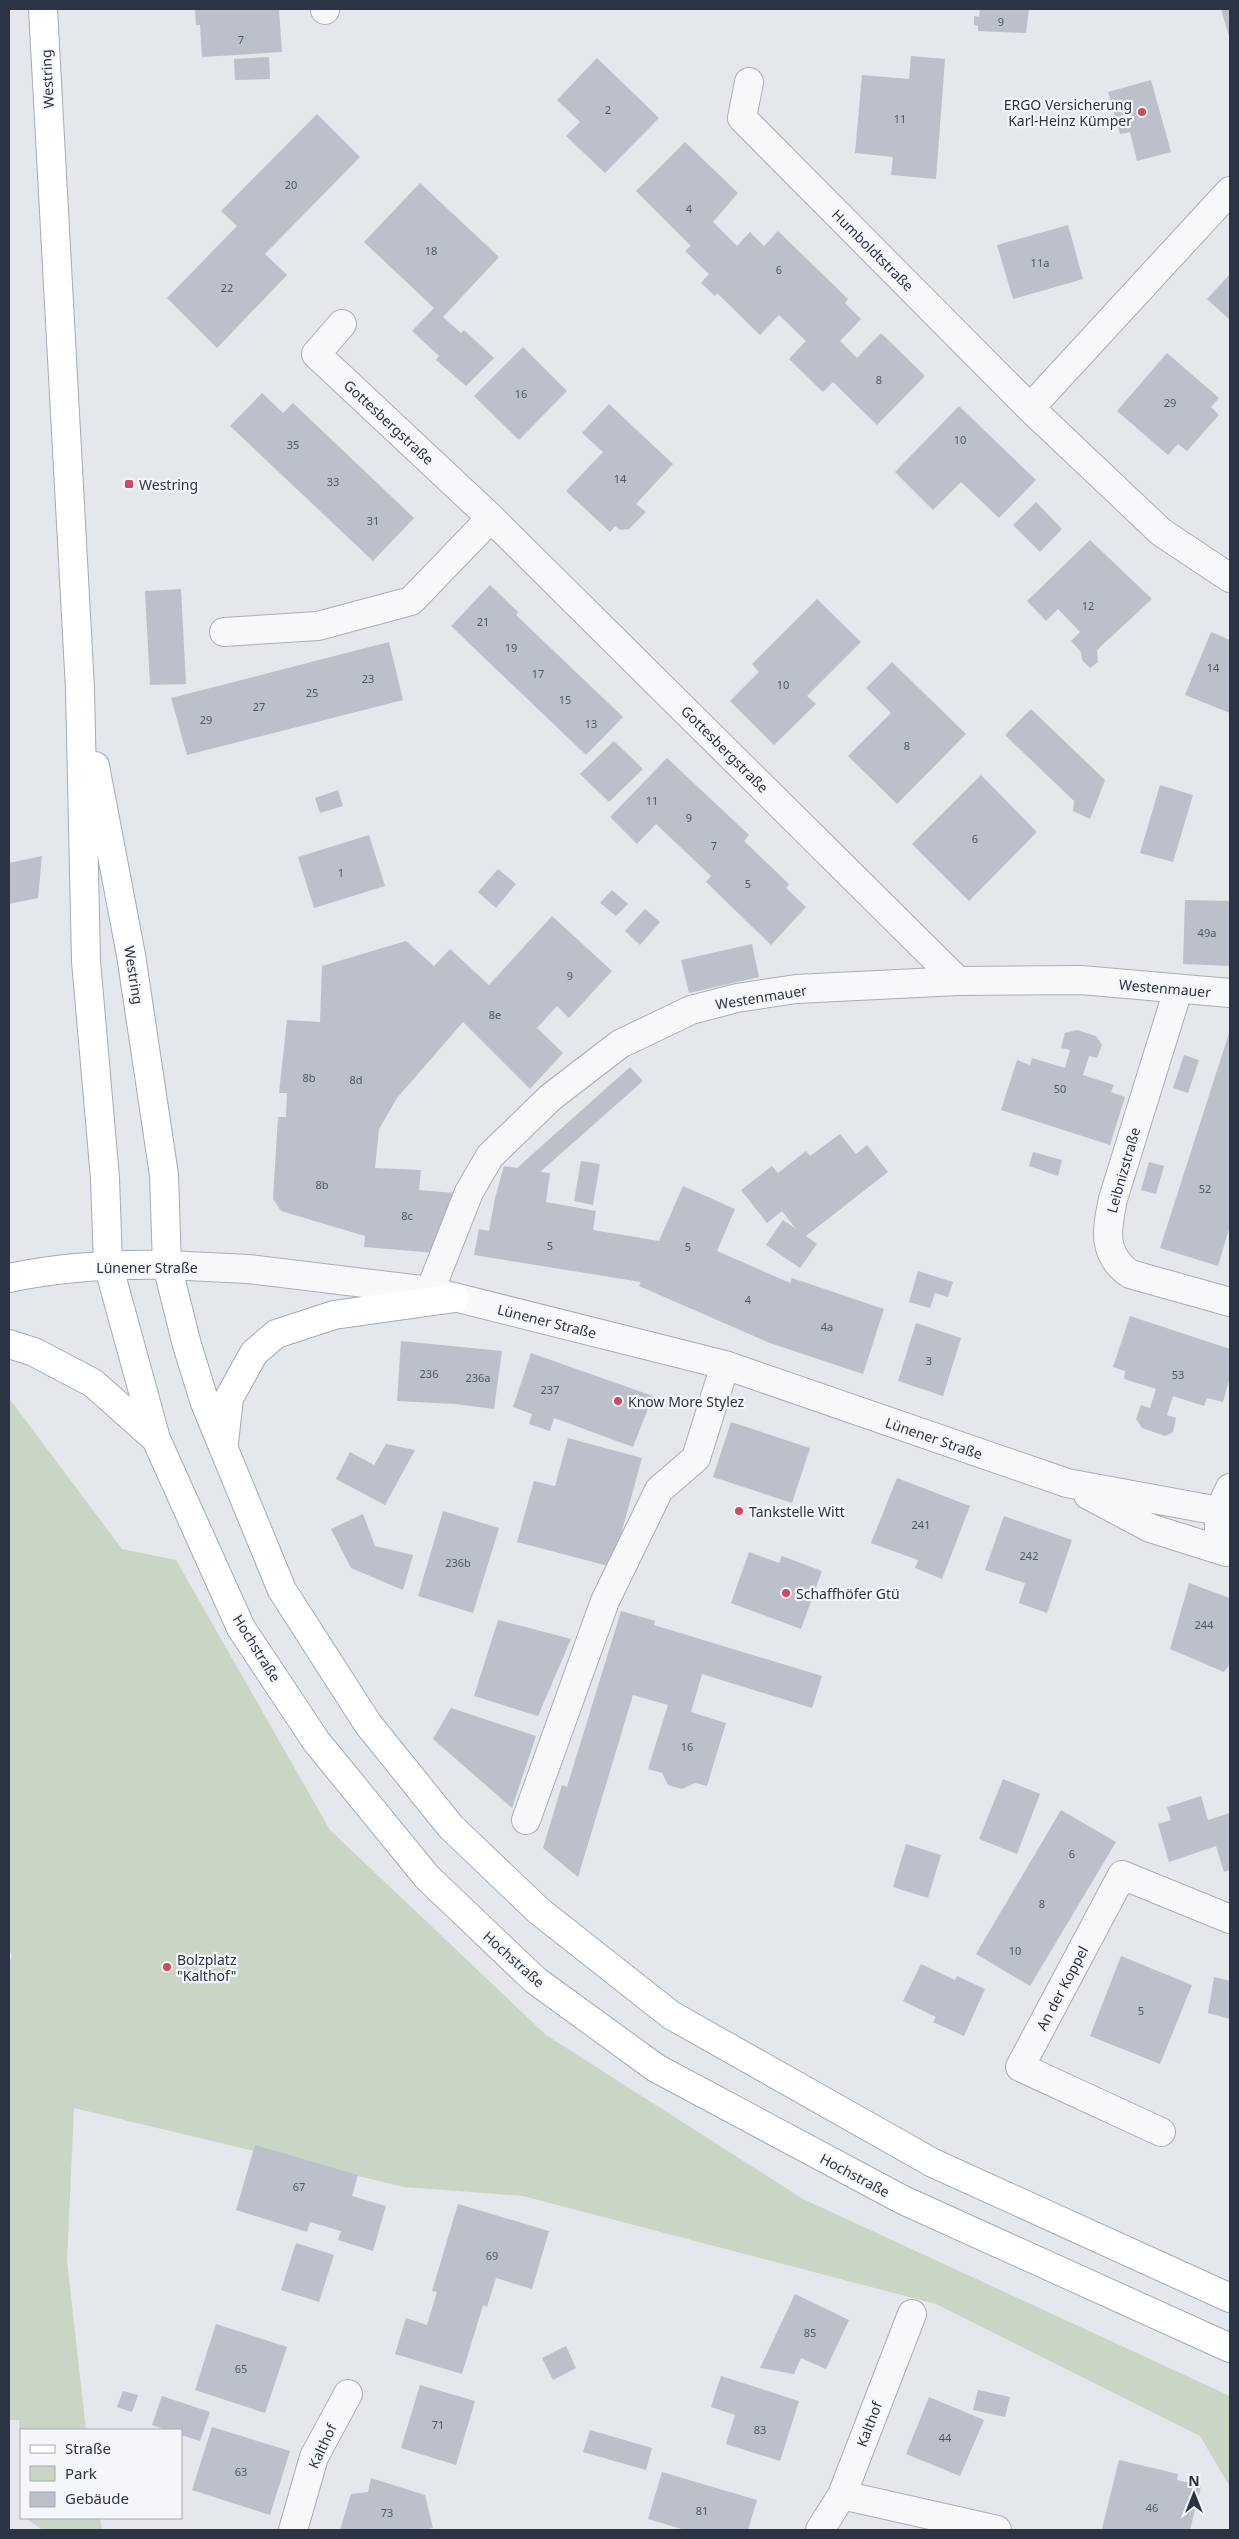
<svg xmlns="http://www.w3.org/2000/svg" width="1239" height="2539" viewBox="0 0 1239 2539" font-family="'Noto Sans',sans-serif">
<rect width="100%" height="100%" fill="#e4e7ec"/>
<path fill="#c9d6c5" d="M9 1398 122 1549 176 1560 330 1830 546 2035 803 2199 1230 2396V2487L1200 2436 936 2304 523 2196 404 2187 74 2108 67 2261 86 2430H21V2475L19 2420H9V1964L12 1956 9 1948Z
M25 2518H100L102 2530H43Z"/>
<path fill="#bbc0ca" d="M195 9H279L282 52 202 57 200 25H196Z
M980 9H1029L1026 33 978 31V26L974 25V16L979 17Z
M1221 9H1230V40Z
M911 56 945 59 936 179 891 175 893 157 855 153 862 75 909 79Z
M269 57 270 79 235 80 234 59Z
M597 58 659 118 605 173 566 136 580 122 557 100Z
M1151 80 1171 152 1137 161 1130 132 1120 134 1108 92Z
M317 114 360 157 265 254 287 275 217 348 167 298 237 226 221 211Z
M685 142 738 193 713 222 737 246 750 232 764 246 778 231 848 299 845 303 861 319 840 341 857 358 881 333 925 376 877 425 833 382 823 392 789 359 806 341 779 315 760 335 717 293 715 296 701 283 709 274 685 251 691 246 636 191Z
M420 183 499 257 443 317 461 333 464 330 494 358 466 386 436 360 439 356 412 331 434 308 364 242Z
M1068 225 1083 279 1013 299 997 245Z
M1230 274V320L1207 299Z
M523 347 567 391 519 440 474 396Z
M1167 353 1219 398 1211 407 1219 415 1187 451 1178 444 1168 455 1117 411Z
M262 393 283 413 293 403 414 518 373 561 230 426Z
M609 404 673 464 636 504 646 512 629 529 620 530 615 526 610 532 566 491 603 452 582 433Z
M959 406 1036 480 999 518 961 482 933 510 895 472Z
M1036 502 1062 529 1040 552 1013 525Z
M1090 540 1152 599 1097 650 1098 662 1090 668 1082 660 1081 652 1071 641 1080 632 1058 609 1046 621 1027 601Z
M490 585 518 612 516 615 623 717 586 755 451 626Z
M181 589 186 684 150 685 145 591Z
M817 599 861 642 807 696 816 704 774 745 730 701 759 672 752 664Z
M1211 632 1230 640V713L1185 695Z
M389 642 403 700 187 755 171 698Z
M892 662 966 734 897 804 848 756 891 713 866 688Z
M1031 709 1105 780 1090 819 1073 811 1074 801 1005 735Z
M614 741 643 769 609 802 580 774Z
M667 758 749 835 744 841 789 884 786 888 806 907 771 945 706 882 711 876 656 824 637 844 610 817Z
M981 775 1037 832 969 901 912 844Z
M1160 785 1193 795 1173 862 1140 853Z
M338 790 343 806 320 813 315 798Z
M369 835 385 886 314 908 298 857Z
M42 856 38 898 9 904V863Z
M498 869 516 884 496 908 478 892Z
M612 890 628 904 616 916 600 903Z
M1185 900 1230 901V966L1183 964Z
M645 909 660 922 640 945 625 931Z
M552 916 612 971 569 1018 557 1006 537 1028 563 1053 530 1089 463 1022 397 1098 379 1129 375 1168 421 1170 419 1190 455 1193 436 1253 364 1247 365 1236 281 1211 273 1199 278 1117H286L287 1093H279L287 1020 320 1022 322 966 406 941 434 966 450 949 489 985Z
M752 944 759 977 689 993 681 960Z
M1077 1030 1096 1036 1102 1045 1097 1058 1089 1056 1083 1075 1114 1085 1111 1092 1125 1097 1110 1145 1001 1110 1017 1060 1030 1065 1032 1058 1065 1068 1070 1050 1061 1048 1065 1033Z
M1230 1030V1226L1218 1266 1160 1248Z
M1184 1055 1199 1060 1188 1093 1173 1088Z
M630 1067 643 1081 540 1172 550 1173 546 1202 596 1211 593 1230 659 1241 683 1186 735 1209 717 1251 790 1283 792 1278 884 1309 863 1374 770 1343 639 1286 641 1282 474 1255 479 1229 489 1231 495 1198 504 1166 517 1168Z
M840 1134 856 1154 867 1145 888 1172 806 1236 817 1244 800 1268 766 1245 783 1220 796 1229 782 1211 767 1223 741 1190 772 1166 778 1173 806 1151 810 1156Z
M1033 1152 1062 1160 1058 1176 1029 1166Z
M581 1161 600 1164 593 1205 574 1201Z
M1149 1162 1164 1166 1156 1194 1141 1190Z
M918 1271 953 1282 948 1297 935 1293 930 1308 909 1302Z
M1130 1316 1230 1349V1377L1223 1402 1207 1398 1204 1406 1173 1396 1167 1415 1176 1418 1173 1432 1165 1436 1142 1428 1136 1419 1141 1405 1150 1408 1156 1389 1124 1379 1125 1371 1113 1367Z
M916 1323 961 1338 943 1396 898 1381Z
M401 1341 502 1351 494 1409 455 1404 397 1401Z
M531 1353 653 1396 633 1447 554 1418 550 1431 529 1424 532 1414 513 1407Z
M731 1422 810 1448 792 1503 713 1477Z
M568 1438 642 1458 612 1567 517 1542 534 1481 555 1486Z
M386 1444 415 1450 385 1505 336 1479 350 1452 374 1465Z
M897 1478 970 1506 942 1579 915 1568 918 1560 871 1543Z
M443 1511 499 1528 473 1613 418 1596Z
M363 1514 375 1546 413 1555 403 1590 351 1568 331 1529Z
M1004 1516 1072 1540 1047 1613 1019 1603 1025 1583 985 1570Z
M749 1552 779 1563 782 1556 822 1571 801 1629 731 1603Z
M1189 1583 1230 1598V1664L1224 1672 1170 1649Z
M621 1611 655 1621 654 1625 822 1676 812 1708 702 1674 691 1712 726 1723 707 1786 695 1783 682 1789 668 1785 662 1773 648 1769 668 1705 633 1695 578 1877 543 1848 562 1785 567 1787Z
M498 1620 571 1639 538 1716 474 1696Z
M451 1708 536 1736 512 1808 433 1739Z
M1003 1779 1040 1794 1017 1854 979 1839Z
M1201 1796 1208 1820 1230 1813V1870L1224 1872 1216 1846 1169 1862 1158 1824 1171 1820 1167 1807Z
M1061 1810 1116 1842 1030 1986 976 1954Z
M906 1844 941 1855 928 1898 893 1887Z
M1121 1956 1192 1985 1160 2064 1090 2036Z
M921 1964 955 1980 957 1976 985 1989 964 2036 933 2022 936 2017 903 2001Z
M1214 1977 1230 1981V2019L1208 2013Z
M255 2145 358 2175 352 2196 386 2206 373 2251 338 2240 341 2231 310 2222 307 2232 236 2210Z
M458 2204 549 2231 532 2289 496 2278 487 2307 483 2305 462 2374 395 2354 406 2318 427 2325 437 2292 432 2291Z
M296 2243 334 2255 319 2302 281 2290Z
M795 2294 849 2320 826 2369 801 2358 794 2374 760 2368Z
M216 2324 287 2347 265 2413 195 2390Z
M566 2346 576 2368 553 2380 542 2358Z
M721 2376 799 2401 780 2461 726 2444 735 2415 711 2407Z
M420 2385 475 2401 456 2465 401 2448Z
M978 2390 1010 2397 1005 2417 973 2410Z
M123 2391 138 2395 132 2412 117 2407Z
M162 2396 210 2412 200 2441 181 2435V2430H166L152 2425Z
M929 2397 984 2420 960 2476 906 2454Z
M212 2427 290 2451 270 2515 192 2490Z
M590 2430 652 2448 646 2470 583 2452Z
M1119 2460 1178 2474 1177 2480 1201 2486 1190 2530 1102 2529Z
M662 2472 757 2500 748 2530H685L648 2519Z
M371 2478 425 2495 433 2528 423 2530H340L351 2494 368 2492Z"/>
<g fill="none" stroke-linecap="round" stroke-linejoin="round">
<defs>
<path id="minor" d="M325 10V9
M749 82 742 118 1030 408 1161 532 1230 578
M342 324 316 354 491 518 958 981
M1030 408 1230 191
M224 632 318 626 411 601 491 518
M1178 990 1113 1199C1107 1228 1101 1254 1130 1274L1230 1302
M167 1265 248 1269 430 1291 725 1365 1067 1483 1219 1511
M430 1291 469 1192 490 1156 551 1097 620 1044 691 1010 737 998 796 989 958 981 1081 980 1230 993
M1088 1495 1150 1528 1226 1552
M1219 1529V1511L1230 1488
M526 1820 605 1601 659 1490 696 1458 725 1365
M1161 2132 1020 2067 1122 1875 1230 1919
M842 2495 997 2530
M293 2530 314 2457 348 2394
M820 2530 842 2495 912 2314"/>
<path id="major" d="M43 9 80 689 86 961 105 1178 108 1264 156 1439 241 1628 316 1741 427 1877 535 1980 656 2068 903 2200 1230 2348
M95 766 131 955 164 1175 167 1265 187 1345 205 1403 282 1590 368 1724 451 1827 539 1911 671 2015 933 2163 1230 2298
M9 1278C61 1267 113 1264 167 1265
M9 1344 34 1352 93 1383 156 1439
M224 1443 229 1398 254 1353 276 1334 334 1315 455 1298"/>
</defs>
<use href="#minor" stroke="#a9aeb7" stroke-width="30"/>
<use href="#major" stroke="#a3abb8" stroke-width="30"/>
<use href="#minor" stroke="#f7f8fa" stroke-width="28"/>
<use href="#major" stroke="#fff" stroke-width="28"/>
</g>
<g fill="#d1495b" stroke="#f4f6f9" stroke-width="2">
<circle cx="1142" cy="112" r="5"/>
<rect x="124" y="479" width="10" height="10" rx="2.5"/>
<circle cx="618" cy="1401" r="5"/>
<circle cx="739" cy="1511" r="5"/>
<circle cx="786" cy="1593" r="5"/>
<circle cx="167" cy="1967" r="5"/>
</g>
<g text-anchor="middle" dominant-baseline="central" stroke-width="4.5" stroke-linejoin="round" paint-order="stroke">
<g font-size="11" fill="#4f5766">
<text x="1001" y="21">9</text>
<text x="241" y="39">7</text>
<text x="608" y="109">2</text>
<text x="900" y="118">11</text>
<text x="291" y="184">20</text>
<text x="689" y="208">4</text>
<text x="431" y="250">18</text>
<text x="1040" y="262">11a</text>
<text x="779" y="269">6</text>
<text x="227" y="287">22</text>
<text x="879" y="379">8</text>
<text x="521" y="393">16</text>
<text x="1170" y="402">29</text>
<text x="960" y="439">10</text>
<text x="293" y="444">35</text>
<text x="620" y="478">14</text>
<text x="333" y="481">33</text>
<text x="373" y="520">31</text>
<text x="1088" y="605">12</text>
<text x="483" y="621">21</text>
<text x="511" y="647">19</text>
<text x="1213" y="667">14</text>
<text x="538" y="673">17</text>
<text x="368" y="678">23</text>
<text x="783" y="684">10</text>
<text x="312" y="692">25</text>
<text x="565" y="699">15</text>
<text x="259" y="706">27</text>
<text x="206" y="719">29</text>
<text x="591" y="723">13</text>
<text x="907" y="745">8</text>
<text x="652" y="800">11</text>
<text x="689" y="817">9</text>
<text x="975" y="838">6</text>
<text x="714" y="845">7</text>
<text x="341" y="872">1</text>
<text x="748" y="883">5</text>
<text x="1207" y="932">49a</text>
<text x="570" y="975">9</text>
<text x="495" y="1014">8e</text>
<text x="309" y="1077">8b</text>
<text x="356" y="1079">8d</text>
<text x="1060" y="1088">50</text>
<text x="322" y="1184">8b</text>
<text x="1205" y="1188">52</text>
<text x="407" y="1215">8c</text>
<text x="550" y="1245">5</text>
<text x="688" y="1246">5</text>
<text x="748" y="1299">4</text>
<text x="827" y="1326">4a</text>
<text x="929" y="1360">3</text>
<text x="429" y="1373">236</text>
<text x="1178" y="1374">53</text>
<text x="478" y="1377">236a</text>
<text x="550" y="1389">237</text>
<text x="921" y="1524">241</text>
<text x="1029" y="1555">242</text>
<text x="458" y="1562">236b</text>
<text x="1204" y="1624">244</text>
<text x="687" y="1746">16</text>
<text x="1072" y="1853">6</text>
<text x="1042" y="1903">8</text>
<text x="1015" y="1950">10</text>
<text x="1141" y="2010">5</text>
<text x="299" y="2186">67</text>
<text x="492" y="2255">69</text>
<text x="810" y="2332">85</text>
<text x="241" y="2368">65</text>
<text x="438" y="2424">71</text>
<text x="760" y="2429">83</text>
<text x="945" y="2437">44</text>
<text x="241" y="2471">63</text>
<text x="1152" y="2507">46</text>
<text x="702" y="2510">81</text>
<text x="387" y="2512">73</text>
</g>
<g font-size="14" fill="#2b3445" stroke="#f4f6f9">
<text transform="translate(47 79) rotate(-93)">Westring</text>
<text transform="translate(873 250) rotate(45)">Humboldtstraße</text>
<text transform="translate(389 422) rotate(43)">Gottesbergstraße</text>
<text transform="translate(725 749) rotate(45)">Gottesbergstraße</text>
<text transform="translate(134 975) rotate(81)">Westring</text>
<text transform="translate(1165 988) rotate(5)">Westenmauer</text>
<text transform="translate(761 997) rotate(-9)">Westenmauer</text>
<text transform="translate(1123 1170) rotate(-74)">Leibnizstraße</text>
<text x="147" y="1267">Lünener Straße</text>
<text transform="translate(547 1321) rotate(14)">Lünener Straße</text>
<text transform="translate(934 1438) rotate(19)">Lünener Straße</text>
<text transform="translate(257 1648) rotate(58)">Hochstraße</text>
<text transform="translate(514 1959) rotate(42)">Hochstraße</text>
<text transform="translate(1062 1988) rotate(-62)">An der Koppel</text>
<text transform="translate(855 2175) rotate(28)">Hochstraße</text>
<text transform="translate(869 2424) rotate(-69)">Kalthof</text>
<text transform="translate(322 2446) rotate(-65)">Kalthof</text>
</g>
<g font-size="14" fill="#2b3445" stroke="#f4f6f9" text-anchor="start">
<text x="1132" y="104" text-anchor="end">ERGO Versicherung<tspan x="1132" dy="16">Karl-Heinz Kümper</tspan></text>
<text x="139" y="484">Westring</text>
<text x="628" y="1401">Know More Stylez</text>
<text x="749" y="1511">Tankstelle Witt</text>
<text x="796" y="1593">Schaffhöfer Gtü</text>
<text x="177" y="1959">Bolzplatz<tspan x="177" dy="16">"Kalthof"</tspan></text>
</g>
</g>
<rect width="1239" height="2539" fill="none" stroke="#2b3445" stroke-width="20"/>
<rect x="20" y="2429" width="162" height="90" fill="#f4f6f9" stroke="#a4a8b1"/>
<rect x="30" y="2445" width="25" height="8" fill="#ffffff" stroke="#a4a8b1"/>
<text x="65" y="2454" font-size="15" fill="#2b3445">Straße</text>
<rect x="30" y="2466" width="25" height="15" fill="#c9d6c5" stroke="#a4a8b1"/>
<text x="65" y="2479" font-size="15" fill="#2b3445">Park</text>
<rect x="30" y="2492" width="25" height="15" fill="#bbc0ca" stroke="#a4a8b1"/>
<text x="65" y="2504" font-size="15" fill="#2b3445">Gebäude</text>
<g transform="translate(1194 2494)" stroke="#f4f6f9" stroke-width="4" paint-order="stroke">
<path d="M0-4L9 19L0 12L-9 19Z" fill="#2b3445"/>
<text y="-8" font-size="14" font-weight="bold" text-anchor="middle" fill="#2b3445">N</text>
</g>
</svg>
